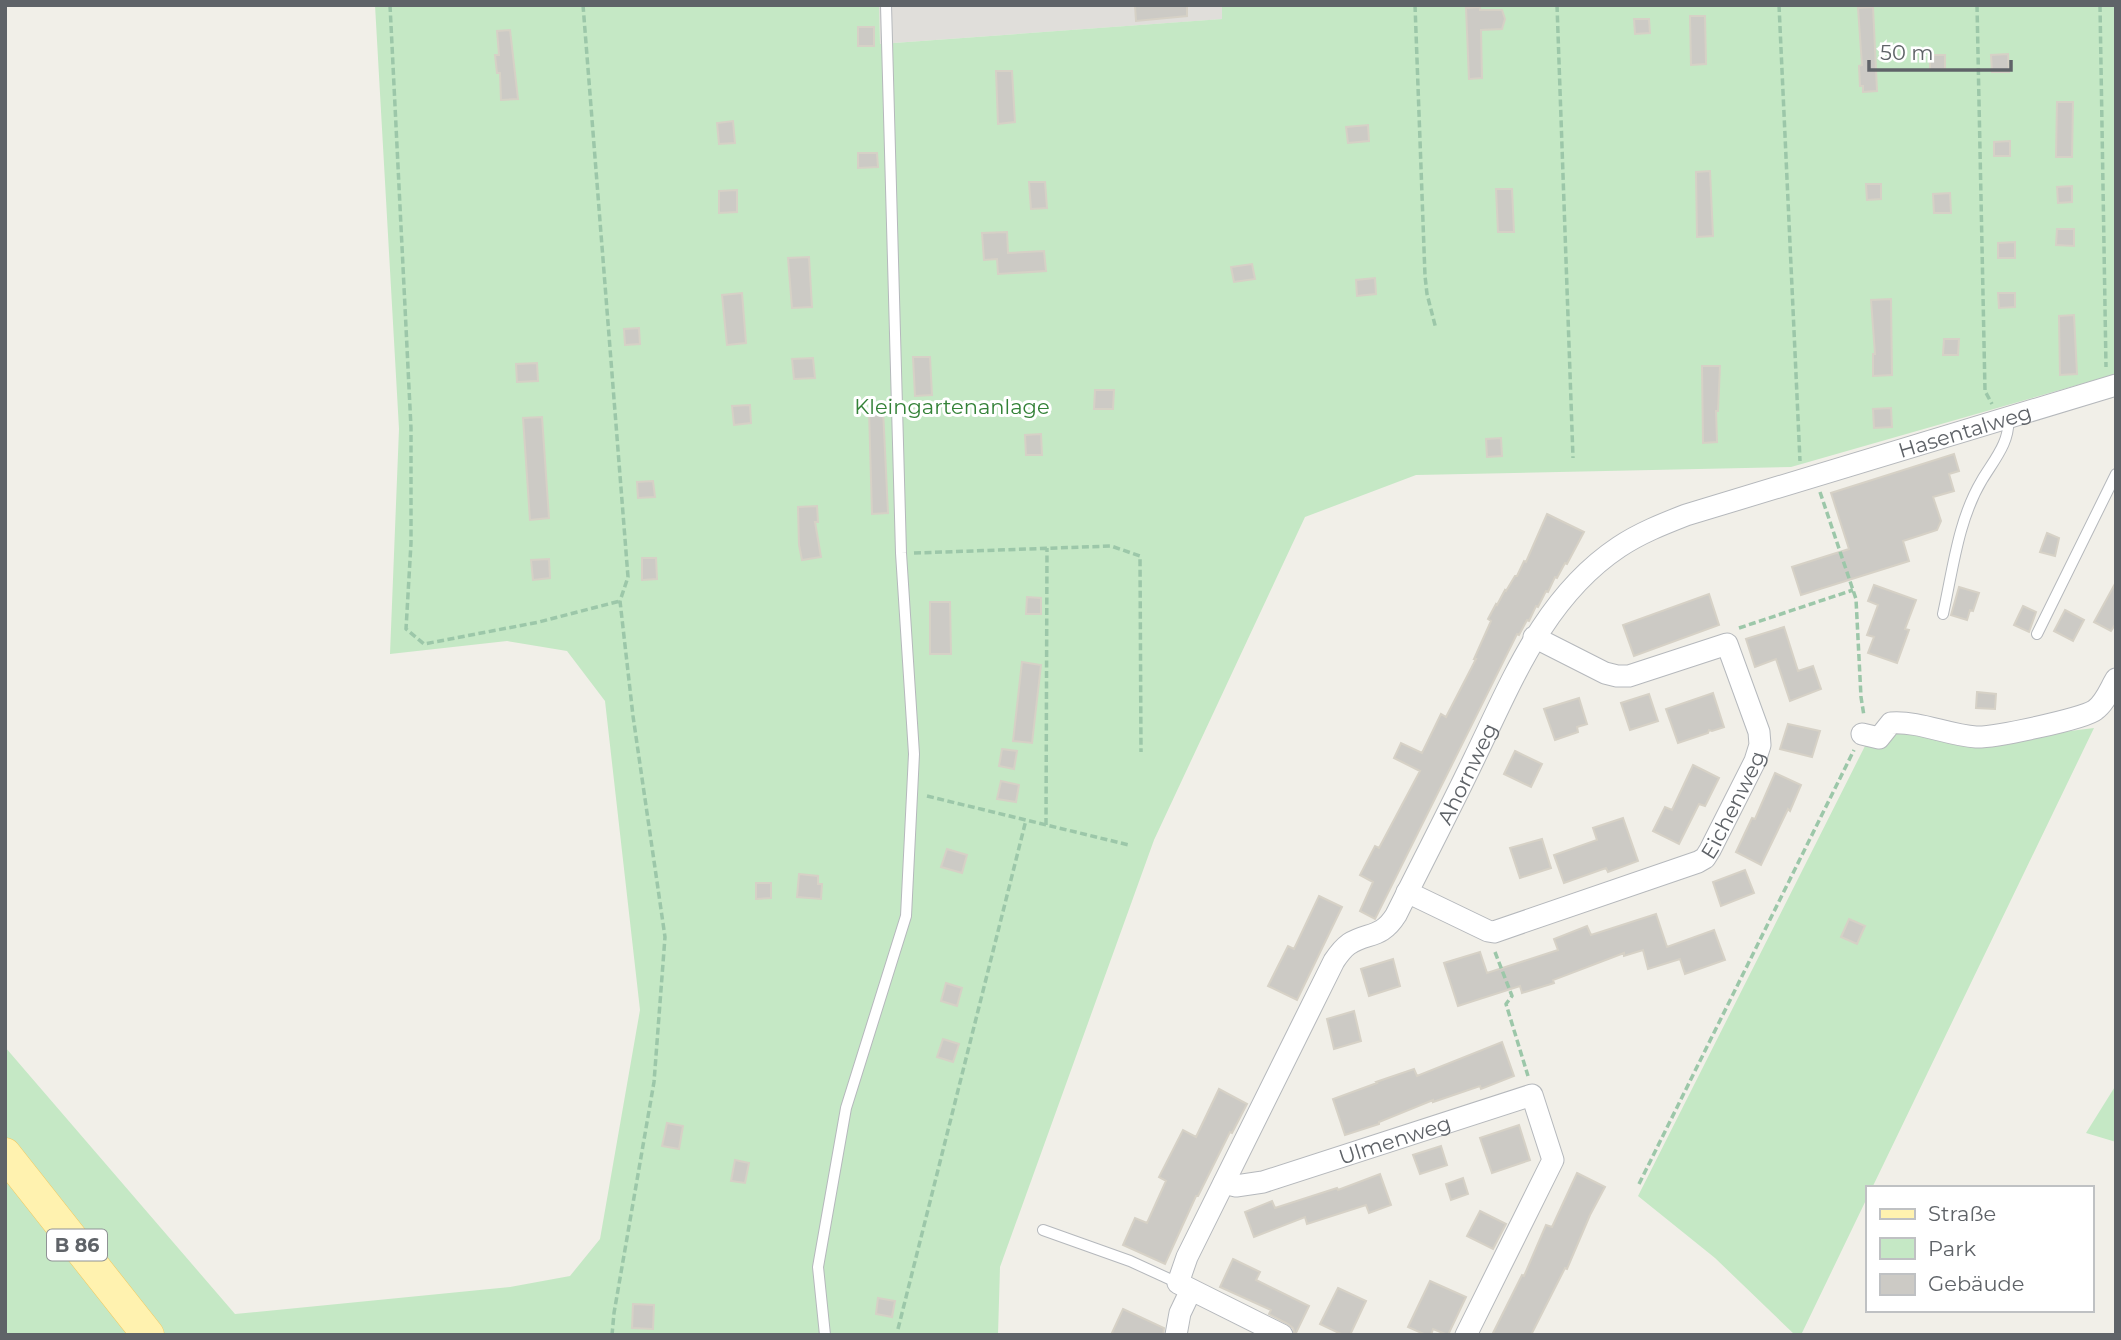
<svg xmlns="http://www.w3.org/2000/svg" width="2121" height="1340" viewBox="0 0 2121 1340" font-family="Montserrat,sans-serif">
<rect width="100%" height="100%" fill="#f1efe8"/>
<path fill="#e0deda" d="M879 5H1222L1223 19 880 44Z"/>
<path fill="#c5e8c5" d="M375 5H879L880 44 1222 19V5H2116V374L1791 467 1416 475 1305 517 1154 840 1000 1267 998 1335H5V1047L235 1314 510 1287 570 1276 600 1239 640 1010 605 701 567 651 507 641 390 654 399 429Z
M1898 728 1974 743 2094 728 1872 1188H1867V1198L1801 1335H1795L1715 1258 1638 1196 1866 744Z
M2116 1085V1142L2086 1133Z"/>
<path fill="#cccac5" stroke="#d6d1c6" stroke-width="2" d="M1135 5H1187V16L1136 21Z
M1480 7V10H1502L1505 19 1502 29 1481 30 1482 78 1469 79 1466 8Z
M1873 7 1877 91 1863 92V86H1860L1859 66 1862 65 1858 8Z
M1690 16H1705L1706 64 1691 65Z
M1634 19H1649L1650 33 1635 34Z
M858 27H874V46H858Z
M510 30 518 99 501 100 500 73H497L495 55H499L497 31Z
M2008 54 2009 72H1992L1991 55Z
M1930 55H1945V69L1930 70Z
M996 71H1012L1015 122 998 124Z
M2057 102H2073L2072 157H2056Z
M733 121 735 143 719 144 717 123Z
M1368 125 1369 141 1348 143 1346 127Z
M2010 141V156H1994V142Z
M858 153H877L878 167 858 168Z
M1710 171 1713 236 1697 237 1696 172Z
M1029 182H1045L1047 208 1031 209Z
M1866 184H1881V199L1867 200Z
M2072 186V202L2058 203 2057 187Z
M1496 189H1512L1514 232H1498Z
M737 190V212L719 213V191Z
M1950 193 1951 213H1934L1933 194Z
M2057 229H2074V246L2056 245Z
M1007 232 1008 253 1044 251 1046 271 998 274 997 259 984 260 982 233Z
M2015 242V258H1998V243Z
M809 257 812 307 792 308 788 258Z
M1252 264 1255 279 1234 282 1231 267Z
M1375 278 1376 294 1357 296 1356 280Z
M742 293 746 343 727 345 722 295Z
M1998 293H2015V307L1999 308Z
M1891 299 1892 375 1873 376V354H1875L1871 300Z
M2074 315 2077 374 2060 375 2059 316Z
M639 328 640 344 625 345 624 329Z
M1944 339H1959L1958 355H1943Z
M913 357H930L932 395 915 396Z
M813 358 815 378 794 379 792 359Z
M537 363 538 381 517 382 516 364Z
M1702 366H1720L1718 411H1716L1717 442 1703 443Z
M1095 390H1114L1113 409H1094Z
M750 405 751 423 734 425 732 406Z
M1891 408 1892 427 1874 428 1873 409Z
M883 409 888 513 872 514 869 410Z
M542 417 549 518 530 520 523 418Z
M1041 434 1042 455H1026L1025 435Z
M1501 438 1502 456 1487 457 1486 439Z
M1954 454 1959 471 1949 474 1954 491 1933 497 1941 521 1937 530 1903 541 1909 561 1801 595 1792 567 1849 549 1831 493Z
M653 481 655 497 638 498 637 482Z
M817 506 818 522H815L821 557 802 560 799 545 798 507Z
M1547 514 1584 532 1567 564 1565 563 1557 578 1555 577 1548 592 1546 591 1538 607 1536 606 1529 621 1527 620 1519 635 1517 634 1375 919 1360 911 1373 882 1360 875 1375 846 1379 848 1420 771 1394 758 1401 743 1422 753 1441 714 1446 717 1476 659H1474L1491 621 1488 619 1496 604 1497 605 1505 590 1506 591 1515 576H1517L1524 561 1526 562Z
M2047 533 2059 538 2055 556 2040 552Z
M642 558H656L657 579 642 580Z
M549 559 550 578 533 580 531 560Z
M2116 582V623L2111 631 2094 622Z
M1874 585 1916 600 1905 629 1909 630 1897 663 1868 653 1874 637 1867 635 1878 605 1868 601Z
M1959 587 1979 593 1973 611 1970 610 1967 620 1951 615Z
M1709 594 1719 625 1634 656 1623 625Z
M1027 597 1041 598V614H1026Z
M930 602H950L951 654H930Z
M2023 606 2036 612 2029 632 2014 625Z
M2065 610 2084 620 2073 641 2054 631Z
M1784 627 1798 671 1813 666 1821 689 1790 701 1776 659 1755 667 1746 639Z
M1022 662 1041 665 1032 743 1013 741Z
M1977 692 1996 694 1995 709 1976 708Z
M1713 693 1724 727 1712 731 1709 730 1708 733 1678 743 1666 709Z
M1649 694 1658 721 1630 730 1621 703Z
M1579 698 1587 724 1577 727 1578 732 1555 740 1544 709Z
M1788 724 1820 731 1812 757 1780 749Z
M1002 749 1017 751 1014 769 999 766Z
M1515 751 1542 764 1531 787 1504 774Z
M1693 765 1719 778 1705 806 1699 804 1679 844 1653 831 1665 807 1672 810Z
M1775 773 1801 785 1790 811 1788 809 1761 865 1736 852 1752 818 1755 819Z
M1001 781 1019 785 1016 802 997 799Z
M1623 818 1638 861 1608 872 1606 868 1564 883 1554 855 1597 840 1593 828Z
M1542 839 1551 868 1520 878 1510 848Z
M947 849 967 855 962 873 941 867Z
M1745 870 1754 893 1721 906 1713 882Z
M799 874 818 876V884H822L821 899 797 897Z
M756 883H771V898L756 899Z
M1319 896 1342 907 1297 1000 1268 986 1288 946 1294 949Z
M1656 914 1667 947 1714 930 1725 960 1685 974 1680 959 1648 969 1643 950 1624 956V953L1553 980 1554 983 1522 993 1520 986 1458 1006 1444 963 1480 952 1487 973 1558 950 1554 939 1587 926 1591 935Z
M1849 919 1865 926 1857 944 1841 937Z
M1393 959 1400 986 1369 996 1361 969Z
M946 983 962 988 957 1006 941 1001Z
M1354 1011 1361 1041 1334 1049 1327 1019Z
M943 1039 959 1044 953 1062 937 1057Z
M1502 1042 1514 1076 1481 1089 1480 1086 1433 1102V1100L1379 1122V1124L1345 1135 1333 1099 1377 1083 1376 1082 1414 1069 1417 1076Z
M1219 1089 1247 1104 1232 1133 1230 1132 1198 1196H1196L1165 1264 1123 1245 1135 1218 1147 1223 1166 1181 1159 1177 1183 1130 1196 1137Z
M667 1123 683 1126 679 1149 662 1146Z
M1519 1125 1530 1160 1492 1173 1480 1138Z
M1441 1146 1447 1165 1420 1174 1413 1155Z
M735 1160 749 1163 745 1183 731 1181Z
M1577 1173 1605 1187 1590 1215 1567 1269 1565 1268 1531 1335H1492L1522 1275 1524 1276 1546 1225 1552 1227Z
M1380 1174 1391 1205 1369 1213 1366 1205 1307 1224 1305 1217 1254 1237 1245 1212 1272 1201 1275 1208 1337 1188 1338 1190Z
M1463 1178 1468 1194 1451 1200 1446 1184Z
M1480 1211 1506 1224 1493 1249 1467 1236Z
M1233 1259 1260 1272 1256 1280 1309 1306 1295 1335 1293 1328 1288 1324 1269 1314 1271 1310 1220 1287Z
M1430 1281 1466 1297 1448 1335 1433 1329 1431 1335H1426L1408 1327Z
M1338 1288 1366 1301 1350 1335H1343L1320 1324Z
M878 1298 895 1301 892 1317 876 1314Z
M633 1304 654 1305 653 1329 632 1328Z
M1123 1309 1164 1328 1163 1335H1111Z"/>
<g fill="none" stroke-linecap="round" stroke-linejoin="round">
<defs>
<path id="lane" d="M1943 614C1953 569 1958 520 1982 480 1994 460 2011 441 2008 417
M2037 634 2116 474
M1043 1230 1130 1261 1178 1283
M825 1335 818 1267 846 1108 906 916 914 754 901 553 886 5"/>
<g id="street">
<path d="M1862 734 1879 738 1891 723C1920 721 1947 735 1976 737 1991 738 2084 719 2095 710 2105 703 2110 689 2116 679"/>
<path id="s1" d="M1407 892 1488 931 1494 932 1698 862 1705 858 1710 850 1755 761 1760 745 1759 732 1727 644 1629 676H1617L1605 673 1534 637"/>
<path id="s2" d="M1224 1183 1236 1186 1263 1182 1532 1095 1553 1160 1466 1335"/>
<path d="M1176 1335 1180 1313 1191 1290"/>
<path id="s3" d="M1282 1335 1178 1283 1187 1257 1334 961C1338 955 1342 949 1349 944 1368 932 1381 939 1396 915 1422 863 1449 811 1474 759 1512 681 1544 597 1619 547 1640 533 1663 524 1686 515L2116 385"/>
</g>
<path id="primary" d="M5 1154 148 1335"/>
</defs>
<use href="#lane" stroke="#b5b8bc" stroke-width="12"/>
<use href="#street" stroke="#b5b8bc" stroke-width="23"/>
<use href="#primary" stroke="#f2c960" stroke-width="33"/>
<path stroke="#9cc7a9" stroke-width="3.5" stroke-dasharray="7 3.5" stroke-linecap="butt" d="M390 5 411 428V543L406 629 424 644 539 622 620 601
M583 5 628 577 620 601 633 716 665 937 654 1082 614 1313 612 1335
M1415 5 1425 276 1427 294 1436 329
M1557 5 1573 458
M1779 5 1800 461
M1977 5 1985 391 1992 404
M2100 5 2106 367
M1820 492 1856 599 1861 697 1864 716
M914 553 1111 546 1140 556 1141 752
M1739 628 1853 590
M927 796 1129 845
M1046 825 1047 548
M1495 952 1512 996 1506 1004 1528 1076
M1639 1184 1854 750
M898 1329 1026 820"/>
<use href="#lane" stroke="#fff" stroke-width="10"/>
<use href="#street" stroke="#fff" stroke-width="21"/>
<use href="#primary" stroke="#fff2af" stroke-width="32"/>
</g>
<g text-anchor="middle" dominant-baseline="central" stroke-width="6" stroke-linejoin="round" paint-order="stroke">
<rect fill="#fff" stroke="#8f9295" stroke-width="2" x="47" y="1229.5" width="60" height="31" rx="5"/>
<g font-size="19" font-weight="bold" fill="#5f6368">
<text x="77" y="1245">B 86</text>
</g>
<g font-size="21" fill="#348238" stroke="#fff">
<text x="952" y="406">Kleingartenanlage</text>
</g>
<g font-size="21" fill="#5f6368" stroke="#fff">
<text stroke="none"><textPath href="#s3" startOffset="1354">Hasentalweg</textPath></text>
<text stroke="none"><textPath href="#s3" startOffset="712">Ahornweg</textPath></text>
<text stroke="none"><textPath href="#s1" startOffset="380">Eichenweg</textPath></text>
<text stroke="none"><textPath href="#s2" startOffset="178">Ulmenweg</textPath></text>
</g>
</g>
<rect width="2121" height="1340" fill="none" stroke="#5f6368" stroke-width="14"/>
<rect x="1866" y="1186" width="228" height="126" fill="#ffffff" stroke="#bfc1c3" stroke-width="2"/>
<rect x="1880" y="1209" width="35" height="10" fill="#fff2af" stroke="#bfc1c3" stroke-width="2"/>
<text x="1928" y="1221" font-size="21" fill="#5f6368">Straße</text>
<rect x="1880" y="1238" width="35" height="21" fill="#c5e8c5" stroke="#bfc1c3" stroke-width="2"/>
<text x="1928" y="1256" font-size="21" fill="#5f6368">Park</text>
<rect x="1880" y="1274" width="35" height="21" fill="#cccac5" stroke="#bfc1c3" stroke-width="2"/>
<text x="1928" y="1291" font-size="21" fill="#5f6368">Gebäude</text>
<path d="M1869 60v10h142v-10" fill="none" stroke="#5f6368" stroke-width="3.5"/>
<text x="1880" y="60" font-size="21" fill="#5f6368" stroke="#ffffff" stroke-width="5" paint-order="stroke">50 m</text>
</svg>
